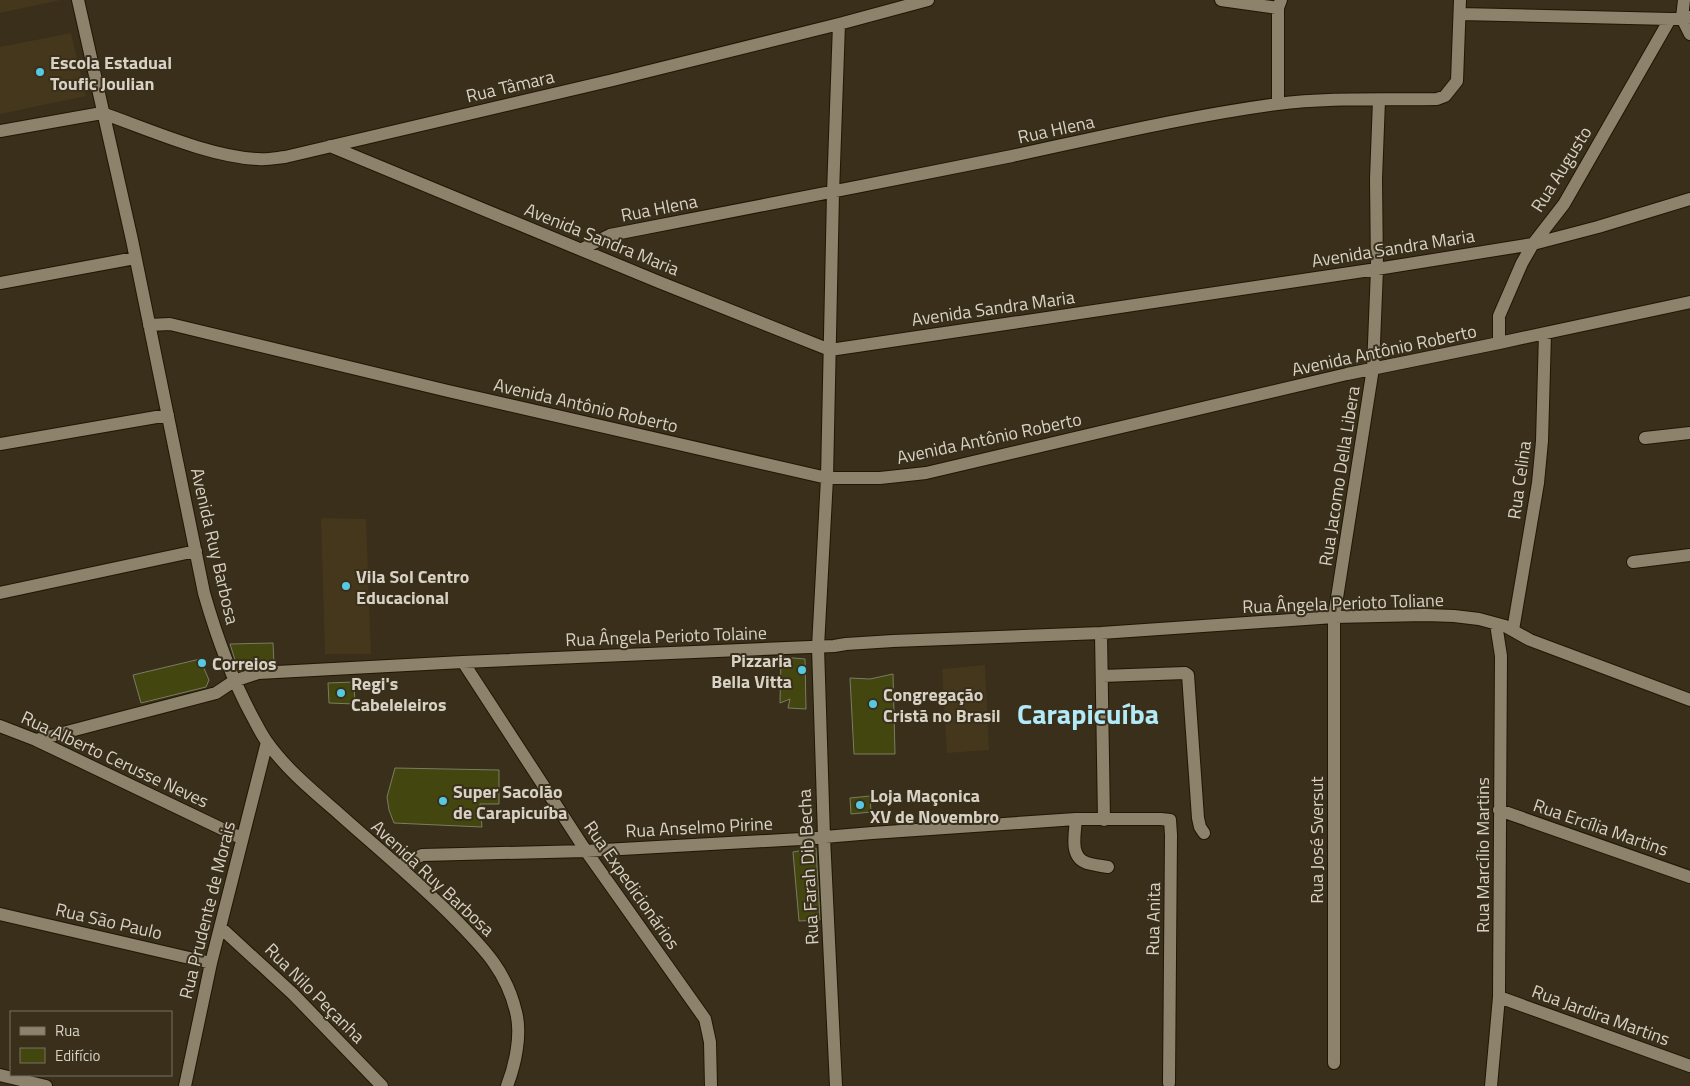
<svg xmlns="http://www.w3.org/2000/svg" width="1690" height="1086" viewBox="0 0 1690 1086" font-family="'Titillium Web',sans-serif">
<rect width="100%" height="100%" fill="#392f1b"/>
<path fill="#44371c" d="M0 0H61L0 13Z
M71 33 86 96 0 114V47Z
M321 518 366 519 371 654H325Z
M985 665 989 750 947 753 942 669Z"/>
<path fill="#44460f" stroke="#7a7c64" d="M273 643 274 664 257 665 246 668 236 663 230 644Z
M781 657 805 659 806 709 788 708 790 699 780 703Z
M200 659 209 680 206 687 141 703 133 675Z
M893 674 895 754H854L850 678 870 679Z
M354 682 355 704 329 703 328 683Z
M395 768 499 770V804H480L482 827 394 823 389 810 387 797Z
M870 796 871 812 851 814 850 798Z
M816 848 820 920 799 921 793 852Z"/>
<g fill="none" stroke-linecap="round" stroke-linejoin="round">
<defs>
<path id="minor" d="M78 0 132 240 204 593C216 635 231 677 252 716 257 725 261 734 267 742 286 769 313 791 337 812 375 846 415 879 452 916 481 946 506 969 516 1012 522 1035 515 1065 507 1086
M1221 0 1278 8
M1684 0 1682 18 1690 34
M1460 14 1670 19 1690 17
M1278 104V8L1281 0
M102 113C148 129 210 157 258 159 267 160 276 158 285 157L613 80 839 24 928 0
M0 131 102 113
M330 146 659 282 830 350 1377 269 1533 244 1598 227 1690 199
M582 249 610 235C745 209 878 183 1012 156 1100 137 1188 116 1277 104 1330 97 1384 100 1437 99L1445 96 1457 81 1460 0
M0 283 135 258
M149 325 170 324 448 391 827 478H880L926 473 1347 374 1499 343 1690 302
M1499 343V316L1522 263 1533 244 1564 204 1670 19
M1645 438 1690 433
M0 444 168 415
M1633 562 1690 555
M0 593 196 551
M1513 630 1538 483 1542 441 1545 333
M1101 633 1104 820
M463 662 586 851 705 1019 710 1042 711 1086
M1102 676 1185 673 1188 675 1198 818 1200 827 1204 833
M0 726 36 740 241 838
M36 740 216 693 234 681 258 673 463 662 834 646 846 644 893 641 1101 633 1334 617 1425 615 1454 616 1479 619 1505 626 1530 640 1690 700
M1499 810 1690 877
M1076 819C1075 834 1069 857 1087 863 1094 865 1101 866 1108 867
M399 866 422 855 586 851 801 839 872 833 1076 819H1161L1170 820 1171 835 1169 1083
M0 914 211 963
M220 927 293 994 382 1086
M1499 997 1690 1066
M1334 1063V617L1373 368 1377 269 1376 179 1379 100
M0 1075 46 1086
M185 1086 211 963 267 742
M836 1086 824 837 818 647 827 478 833 193 839 24
M1491 1086 1499 997 1501 656 1496 624"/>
</defs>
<use href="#minor" stroke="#201704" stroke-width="14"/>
<use href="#minor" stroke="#8d826b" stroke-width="12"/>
</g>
<g fill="#56c9e1" stroke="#392f1b" stroke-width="2">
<circle cx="40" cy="72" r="5"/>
<circle cx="346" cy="586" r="5"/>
<circle cx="202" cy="663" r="5"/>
<circle cx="802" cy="670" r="5"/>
<circle cx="341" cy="693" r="5"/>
<circle cx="873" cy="704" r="5"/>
<circle cx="443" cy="801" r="5"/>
<circle cx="860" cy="805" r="5"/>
</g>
<g text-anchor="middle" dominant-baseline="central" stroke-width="4" stroke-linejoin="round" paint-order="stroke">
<g font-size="18" font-weight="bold" fill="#d7d2c5" stroke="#392f1b" text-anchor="start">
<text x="50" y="62">Escola Estadual<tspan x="50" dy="21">Toufic Joulian</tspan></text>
<text x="356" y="576">Vila Sol Centro<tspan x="356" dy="21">Educacional</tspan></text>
<text x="792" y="660" text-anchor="end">Pizzaria<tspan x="792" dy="21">Bella Vitta</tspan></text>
<text x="212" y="663">Correios</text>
<text x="351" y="683">Regi's<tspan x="351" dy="21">Cabeleleiros</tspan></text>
<text x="883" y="694">Congregação<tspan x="883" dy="21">Cristã no Brasil</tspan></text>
<text x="453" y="791">Super Sacolão<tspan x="453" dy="21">de Carapicuíba</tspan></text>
<text x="870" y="795">Loja Maçonica<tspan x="870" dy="21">XV de Novembro</tspan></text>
</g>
<g font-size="18" fill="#d7d2c5" stroke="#392f1b">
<text transform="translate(510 86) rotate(-13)">Rua Tâmara</text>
<text transform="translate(1056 129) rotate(-12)">Rua Hlena</text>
<text transform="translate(1561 169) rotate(-58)">Rua Augusto</text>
<text transform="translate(659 208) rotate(-11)">Rua Hlena</text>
<text transform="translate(602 239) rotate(22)">Avenida Sandra Maria</text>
<text transform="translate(1393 248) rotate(-9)">Avenida Sandra Maria</text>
<text transform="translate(993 308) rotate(-8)">Avenida Sandra Maria</text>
<text transform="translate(1384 350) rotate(-12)">Avenida Antônio Roberto</text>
<text transform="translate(586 405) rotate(13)">Avenida Antônio Roberto</text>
<text transform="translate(989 438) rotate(-12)">Avenida Antônio Roberto</text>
<text transform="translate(1339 476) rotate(-81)">Rua Jacomo Della Libera</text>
<text transform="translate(1519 480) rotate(-82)">Rua Celina</text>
<text transform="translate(215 546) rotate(77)">Avenida Ruy Barbosa</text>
<text transform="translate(1343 603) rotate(-2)">Rua Ângela Perioto Toliane</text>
<text transform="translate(666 636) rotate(-2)">Rua Ângela Perioto Tolaine</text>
<text transform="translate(115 759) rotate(25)">Rua Alberto Cerusse Neves</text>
<text transform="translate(699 827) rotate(-3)">Rua Anselmo Pirine</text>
<text transform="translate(1601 827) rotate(19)">Rua Ercília Martins</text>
<text transform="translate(1316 840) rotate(-90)">Rua José Sversut</text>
<text transform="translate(1482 855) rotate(-90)">Rua Marcílio Martins</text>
<text transform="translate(808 867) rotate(-93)">Rua Farah Dib Becha</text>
<text transform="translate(433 878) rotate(43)">Avenida Ruy Barbosa</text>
<text transform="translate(632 885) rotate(55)">Rua Expedicionários</text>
<text transform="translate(207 910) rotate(-76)">Rua Prudente de Morais</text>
<text transform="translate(1153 919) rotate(-89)">Rua Anita</text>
<text transform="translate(109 921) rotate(13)">Rua São Paulo</text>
<text transform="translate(315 993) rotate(45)">Rua Nilo Peçanha</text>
<text transform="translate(1601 1015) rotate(20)">Rua Jardira Martins</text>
</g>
<g font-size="28" font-weight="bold" fill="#b2eaf7" stroke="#392f1b">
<text x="1088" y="713">Carapicuíba</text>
</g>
</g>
<rect x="10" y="1011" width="162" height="65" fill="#392f1b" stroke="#78705f"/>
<rect x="20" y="1027" width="25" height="8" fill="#8d826b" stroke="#78705f"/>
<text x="55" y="1036" font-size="15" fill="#d7d2c5">Rua</text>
<rect x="20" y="1048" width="25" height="15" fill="#44460f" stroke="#78705f"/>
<text x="55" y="1061" font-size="15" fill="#d7d2c5">Edifício</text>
</svg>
